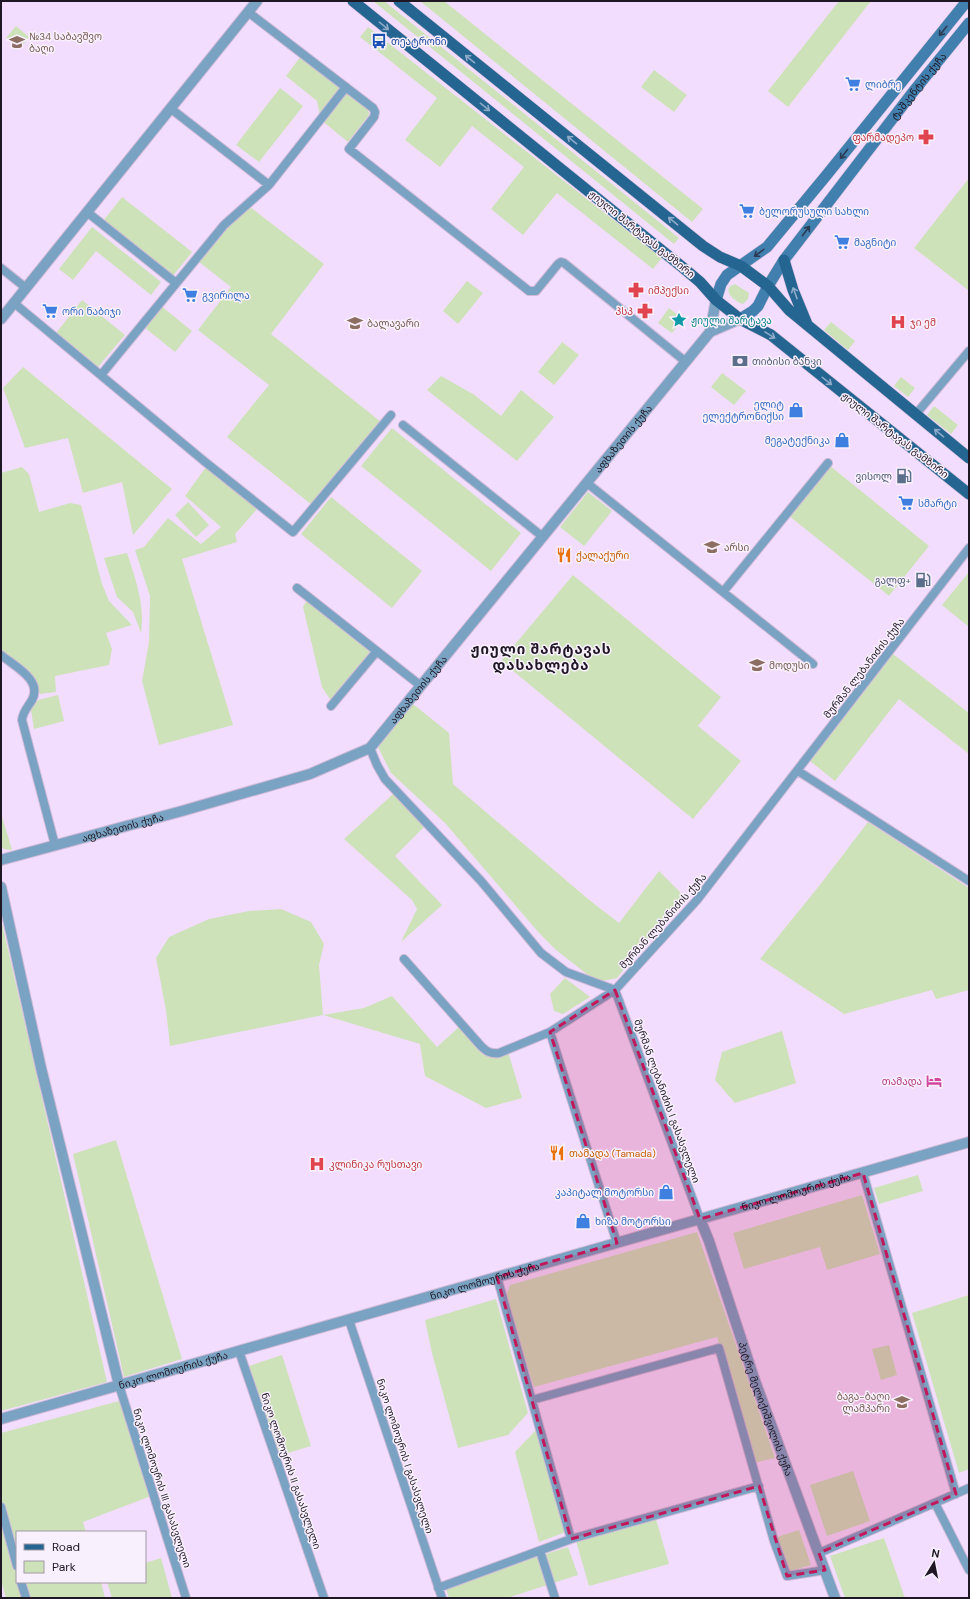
<svg xmlns="http://www.w3.org/2000/svg" width="970" height="1599" viewBox="0 0 970 1599" font-family="'DM Sans','Noto Sans Georgian',sans-serif">
<rect width="100%" height="100%" fill="#f3ddfe"/>
<path fill="#cde2b9" d="M373 1H384L679 238 674 244Z
M420 1H444L703 209 692 222Z
M839 1H871L788 107 768 91Z
M16 26 29 37 20 49 6 38Z
M368 27 662 258 653 269 557 193 523 235 491 209 524 167 472 126 440 167 405 140 437 98 360 37Z
M301 56 368 107 369 115 348 142 321 120 317 101 286 76Z
M654 70 687 95 674 112 641 87Z
M280 88 303 106 259 162 236 145Z
M969 178V289L968 290 914 248Z
M122 197 192 252 173 276 103 221Z
M250 207 324 264 271 334 381 422 312 505 227 437 269 385 198 330 231 287 199 262 227 226Z
M92 227 161 282 151 295 96 251 73 280 59 269Z
M467 281 483 293 458 324 443 311Z
M735 284 749 293 748 299 743 304C734 301 720 289 735 284Z
M82 300 125 335 98 367 56 333Z
M161 306 192 331 175 352 144 327Z
M669 308 683 319 672 333 658 323Z
M831 322 855 341 848 350 824 330Z
M562 342 579 355 554 385 538 372Z
M23 367 172 489 133 535 122 482 83 493 68 438 25 448 3 388Z
M722 373 746 391 734 405 711 387Z
M441 376 473 394 501 416 521 390 554 417 517 461 427 390Z
M901 377 915 388 908 397 894 386Z
M934 406 958 425 951 434 927 415Z
M392 428 521 533 491 571 361 466Z
M829 465 929 546 889 596 788 515Z
M22 467 29 474 39 512 70 503 81 505 102 584 109 601 132 625 106 633 112 649 109 665 55 676 56 692 40 694 33 677 1 651V473Z
M206 467 258 508 235 534 237 542 182 559 233 725 159 745 142 681 149 642 150 596 135 550 144 547 168 518 201 544 221 527 185 496Z
M588 492 612 511 584 546 560 527Z
M331 497 422 571 392 608 301 534Z
M188 502 209 525 196 537 175 515Z
M127 553C136 580 145 605 141 633L133 612 117 597 104 558Z
M969 572V627L942 605Z
M573 575 721 697 698 726 741 761 693 819 501 661Z
M307 600 372 651 331 701 322 687 303 607Z
M893 654 969 713V754L899 699 835 781 810 761Z
M58 695 64 721 34 729 31 710 38 700Z
M413 704 449 733 453 784 588 899 619 923 659 871 683 895 617 978 597 982 556 950 539 933 445 823 391 773 378 747Z
M393 794 425 826 395 856 442 905 401 942 417 909 412 900 344 839Z
M1 813 12 850 4 849 1 846Z
M868 822 969 888V990L936 999 932 990 844 1014 760 959 823 881Z
M281 909 311 922 324 944 319 965 323 1015 364 1008 392 996 437 1047 460 1026 482 1054 489 1057 508 1052 522 1098 486 1108 425 1076 420 1044 323 1015 170 1046 166 1010 156 958 169 937 209 919 249 911Z
M1 919 107 1382 1 1411Z
M565 978 590 997 563 1014 554 1011 550 994Z
M782 1031 796 1083 735 1103 715 1080 722 1052Z
M116 1140 182 1359 124 1377 73 1154Z
M918 1175 923 1191 879 1204 874 1188Z
M862 1195 880 1254 827 1270 820 1247 744 1269 733 1233Z
M697 1232 775 1458 754 1463 717 1337 534 1387 506 1296 510 1285Z
M969 1295V1469L959 1473 912 1313Z
M496 1299 528 1413 508 1435 458 1448 432 1353 425 1320Z
M889 1345 897 1375 881 1380 872 1349Z
M282 1355 311 1446 278 1456 249 1366Z
M119 1401 151 1496 83 1522 86 1532H17V1582H101L105 1598H6L1 1580V1433Z
M537 1429 566 1532 539 1542 515 1452Z
M853 1471 870 1521 827 1536 810 1485Z
M656 1519 669 1564 589 1586 576 1541Z
M799 1530 811 1565 787 1572 774 1538Z
M884 1538 905 1598H845L830 1556Z
M568 1547 578 1575 507 1598H449L445 1586Z
M161 1558 172 1598H112L107 1582H145V1563Z"/>
<g fill="none" stroke-linecap="round" stroke-linejoin="round">
<defs>
<path id="minor" d="M248 12 373 108 375 112 374 117 349 149 529 291H536L558 264 561 262 564 263 686 362
M170 108 269 185
M87 212 176 283
M1 268 26 288
M14 303 204 461 293 532 391 415
M101 375 224 225 269 185 346 87
M916 414 969 351
M403 425 543 537
M587 483 813 664
M297 588 421 686
M723 592 828 463
M1 655C14 666 43 680 32 700 28 707 23 711 22 720L55 845
M331 706 377 651
M370 748 377 765 385 779 481 881 541 953 566 972 615 990
M798 771 969 881
M404 959 481 1046C487 1052 491 1054 499 1053L550 1032 615 990 697 900 969 548
M615 990 700 1219
M550 1032 617 1243
M863 1173 956 1494
M497 1277 571 1539
M349 1320 442 1598
M239 1351 324 1598
M119 1385 186 1598
M532 1400 719 1348 774 1541 787 1576 825 1570
M935 1503 969 1570
M1 1507 17 1566
M540 1551 555 1598
M819 1553 969 1488
M21 1582 26 1598
M438 1588 571 1539 759 1486"/>
<g id="tertiary">
<path d="M1 319 257 1"/>
<path d="M710 332 716 300"/>
<path id="s1" d="M1 860 182 811 310 774 370 748 710 332 740 319"/>
<path d="M1 887 41 1068 119 1385"/>
<path id="s2" d="M700 1219 709 1241 755 1381 835 1598"/>
<path id="s3" d="M1 1419 969 1142"/>
</g>
<g id="secondary">
<path d="M716 300 721 284 727 275 767 247 825 177 967 1"/>
<path id="s4" d="M740 319 753 311 758 306 768 286 784 260 913 92 969 23"/>
</g>
<path id="primary" d="M353 1 681 266 700 282 716 300 740 319 771 335 969 494
M399 1 703 246 720 257 741 266 768 286 789 310 969 458
M784 260 793 290 807 324"/>
</defs>
<use href="#minor" stroke="#cdb9d7" stroke-width="10"/>
<use href="#tertiary" stroke="#cdb9d7" stroke-width="12"/>
<use href="#secondary" stroke="#cdb9d7" stroke-width="12"/>
<use href="#primary" stroke="#cdb9d7" stroke-width="12"/>
<use href="#minor" stroke="#7aa2c2" stroke-width="8"/>
<use href="#tertiary" stroke="#7aa2c2" stroke-width="10"/>
<use href="#secondary" stroke="#407fae" stroke-width="11"/>
<use href="#primary" stroke="#256592" stroke-width="11"/>
</g>
<defs><path id="oneway-shaft" d="M-6 0H5M1.5-3L5.5 0L1.5 3" fill="none" stroke-width="1.6" stroke-linecap="round" stroke-linejoin="round"/></defs>
<g stroke="#8faac8">
<use href="#oneway-shaft" transform="translate(384 26) rotate(39)"/>
<use href="#oneway-shaft" transform="translate(470 59) rotate(-141)"/>
<use href="#oneway-shaft" transform="translate(485 107) rotate(39)"/>
<use href="#oneway-shaft" transform="translate(572 140) rotate(-141)"/>
<use href="#oneway-shaft" transform="translate(673 221) rotate(-141)"/>
<use href="#oneway-shaft" transform="translate(795 293) rotate(-110)"/>
<use href="#oneway-shaft" transform="translate(770 335) rotate(32)"/>
<use href="#oneway-shaft" transform="translate(827 381) rotate(38)"/>
<use href="#oneway-shaft" transform="translate(939 433) rotate(-141)"/>
</g>
<g stroke="#2b3b54">
<use href="#oneway-shaft" transform="translate(943 31) rotate(129)"/>
<use href="#oneway-shaft" transform="translate(844 154) rotate(129)"/>
<use href="#oneway-shaft" transform="translate(806 231) rotate(-53)"/>
<use href="#oneway-shaft" transform="translate(759 253) rotate(143)"/>
</g>
<path fill="#c2185b" fill-opacity="0.2" stroke="#c2185b" stroke-width="3" stroke-dasharray="8 5" stroke-linejoin="round" d="M615 990 700 1219 863 1173 956 1494 819 1553 825 1570 787 1576 759 1486 571 1539 497 1277 617 1243 550 1032Z"/>
<defs>
<symbol id="bus-bare" viewBox="-9 -9 18 18"><path d="M-5-6H5V4H4V6H2V4H-2V6H-4V4H-5ZM-3.5-4V0h7V-4ZM-3.5 1.2v1.5H-2V1.2ZM2 1.2v1.5H3.5V1.2Z" fill="#1a4fb4" stroke="#f9f0fd" stroke-width="2.5" paint-order="stroke"/></symbol>
<symbol id="school-bare" viewBox="-9 -9 18 18"><path d="M0-5L7-2L0 1L-7-2ZM-4 1L0 2.5L4 1V4Q0 6-4 4Z" fill="#8d6e63" stroke="#f9f0fd" stroke-width="2.5" paint-order="stroke"/></symbol>
<symbol id="supermarket-bare" viewBox="-9 -9 18 18"><path d="M-6-5.5h2.5l.6 2H6L4.5 2H-2.5L-4.4-4H-6ZM-1.5 3.2a1.3 1.3 0 1 0 .1 0ZM3 3.2a1.3 1.3 0 1 0 .1 0Z" fill="#3f7fe0" stroke="#f9f0fd" stroke-width="2.5" paint-order="stroke"/></symbol>
<symbol id="pharmacy-bare" viewBox="-9 -9 18 18"><path d="M-2-6h4v4h4v4h-4v4h-4v-4h-4v-4h4Z" fill="#e0444e" stroke="#f9f0fd" stroke-width="2.5" paint-order="stroke"/></symbol>
<symbol id="sight-bare" viewBox="-9 -9 18 18"><path d="M0-6L1.8-2.2L6-1.7L2.9 1.2L3.7 5.4L0 3.3L-3.7 5.4L-2.9 1.2L-6-1.7L-1.8-2.2Z" fill="#0f9aa8" stroke="#f9f0fd" stroke-width="2.5" paint-order="stroke"/></symbol>
<symbol id="hospital-bare" viewBox="-9 -9 18 18"><path d="M-5-5h3v3.5h4V-5h3V5h-3V1.5h-4V5h-3Z" fill="#e0444e" stroke="#f9f0fd" stroke-width="2.5" paint-order="stroke"/></symbol>
<symbol id="bank-bare" viewBox="-9 -9 18 18"><path d="M-6-4H6V4H-6ZM0-2.3a2.3 2.3 0 1 0 0 4.6a2.3 2.3 0 1 0 0-4.6Z" fill="#5c6f8a" stroke="#f9f0fd" stroke-width="2.5" paint-order="stroke"/></symbol>
<symbol id="shop-bare" viewBox="-9 -9 18 18"><path d="M-5-2.5h2.3a2.7 3.5 0 0 1 5.4 0H5L5.5 6h-11ZM-1.5-2.5h3a1.5 2.3 0 0 0-3 0Z" fill="#3f7fe0" stroke="#f9f0fd" stroke-width="2.5" paint-order="stroke"/></symbol>
<symbol id="fuel-bare" viewBox="-9 -9 18 18"><path d="M-5.5-6h7V0h2V4h1.3V-2.5L3-4.5l.8-.8L6-3V5H2.5V1h-1V6h-7ZM-4.2-4.7v3.2H.2V-4.7Z" fill="#5c6f8a" stroke="#f9f0fd" stroke-width="2.5" paint-order="stroke"/></symbol>
<symbol id="university-bare" viewBox="-9 -9 18 18"><path d="M0-5L7-2L0 1L-7-2ZM-4 1L0 2.5L4 1V4Q0 6-4 4Z" fill="#8d6e63" stroke="#f9f0fd" stroke-width="2.5" paint-order="stroke"/></symbol>
<symbol id="restaurant-bare" viewBox="-9 -9 18 18"><path d="M-5-6h1v4h1v-4h1v4h1v-4h1v5L-1.5 .5V6h-2V.5L-5-1ZM5-6V6H3V1.5H1.5Q1.5-4 5-6Z" fill="#e8710a" stroke="#f9f0fd" stroke-width="2.5" paint-order="stroke"/></symbol>
<symbol id="hotel-bare" viewBox="-9 -9 18 18"><path d="M-6-4.5h1.5V1H6V5H4.5V3h-9V5H-6ZM-4 0a1.8 1.8 0 1 1 3.6 0ZM.5 0V-2.5h3Q6-2.5 6 0Z" fill="#d1479c" stroke="#f9f0fd" stroke-width="2.5" paint-order="stroke"/></symbol>
</defs>
<g fill-rule="evenodd">
<use href="#bus-bare" x="368" y="30" width="22" height="22"/>
<use href="#school-bare" x="6" y="31" width="22" height="22"/>
<use href="#supermarket-bare" x="842" y="73" width="22" height="22"/>
<use href="#pharmacy-bare" x="915" y="126" width="22" height="22"/>
<use href="#supermarket-bare" x="736" y="200" width="22" height="22"/>
<use href="#supermarket-bare" x="831" y="231" width="22" height="22"/>
<use href="#pharmacy-bare" x="625" y="279" width="22" height="22"/>
<use href="#supermarket-bare" x="179" y="284" width="22" height="22"/>
<use href="#supermarket-bare" x="39" y="300" width="22" height="22"/>
<use href="#pharmacy-bare" x="634" y="300" width="22" height="22"/>
<use href="#sight-bare" x="668" y="309" width="22" height="22"/>
<use href="#hospital-bare" x="887" y="311" width="22" height="22"/>
<use href="#school-bare" x="344" y="312" width="22" height="22"/>
<use href="#bank-bare" x="729" y="350" width="22" height="22"/>
<use href="#shop-bare" x="785" y="399" width="22" height="22"/>
<use href="#shop-bare" x="831" y="429" width="22" height="22"/>
<use href="#fuel-bare" x="893" y="465" width="22" height="22"/>
<use href="#supermarket-bare" x="895" y="492" width="22" height="22"/>
<use href="#university-bare" x="701" y="536" width="22" height="22"/>
<use href="#restaurant-bare" x="553" y="544" width="22" height="22"/>
<use href="#fuel-bare" x="912" y="569" width="22" height="22"/>
<use href="#university-bare" x="746" y="654" width="22" height="22"/>
<use href="#hotel-bare" x="923" y="1070" width="22" height="22"/>
<use href="#restaurant-bare" x="546" y="1142" width="22" height="22"/>
<use href="#hospital-bare" x="306" y="1153" width="22" height="22"/>
<use href="#shop-bare" x="655" y="1181" width="22" height="22"/>
<use href="#shop-bare" x="572" y="1210" width="22" height="22"/>
<use href="#school-bare" x="891" y="1391" width="22" height="22"/>
</g>
<g text-anchor="middle" dominant-baseline="central" stroke-width="3" stroke-linejoin="round" paint-order="stroke">
<g font-size="10" fill="#785e54" stroke="#f9f0fd" text-anchor="start">
<text x="29" y="36">№34 საბავშვო<tspan x="29" dy="12">ბაღი</tspan></text>
<text x="367" y="323">ბალავარი</text>
<text x="724" y="547">არსი</text>
<text x="769" y="665">მოდუსი</text>
<text x="890" y="1396" text-anchor="end">ბაგა-ბაღი<tspan x="890" dy="12">ლამპარი</tspan></text>
</g>
<g font-size="10" fill="#164399" stroke="#f9f0fd" text-anchor="start">
<text x="391" y="41">თეატრონი</text>
</g>
<g font-size="10" fill="#366cbe" stroke="#f9f0fd" text-anchor="start">
<text x="865" y="84">ლიბრე</text>
<text x="759" y="211">ბელორუსული სახლი</text>
<text x="854" y="242">მაგნიტი</text>
<text x="202" y="295">გვირილა</text>
<text x="62" y="311">ორი ნაბიჯი</text>
<text x="784" y="404" text-anchor="end">ელიტ<tspan x="784" dy="12">ელექტრონიქსი</tspan></text>
<text x="830" y="440" text-anchor="end">მეგატექნიკა</text>
<text x="918" y="503">სმარტი</text>
<text x="654" y="1192" text-anchor="end">კაპიტალ მოტორსი</text>
<text x="595" y="1221">ხიზა მოტორსი</text>
</g>
<g font-size="10" fill="#1f1723" stroke="#f9f0fd">
<text stroke="none"><textPath href="#s4" startOffset="295">ტაშკენტის ქუჩა</textPath></text>
<text transform="translate(642 234) rotate(39)">ჟიული შარტავას გამზირი</text>
<text transform="translate(895 435) rotate(38)">ჟიული შარტავას გამზირი</text>
<text stroke="none"><textPath href="#s1" startOffset="786">აფხაზეთის ქუჩა</textPath></text>
<text transform="translate(864 668) rotate(-52)">მურმან ლებანიძის ქუჩა</text>
<text stroke="none"><textPath href="#s1" startOffset="462">აფხაზეთის ქუჩა</textPath></text>
<text stroke="none"><textPath href="#s1" startOffset="126">აფხაზეთის ქუჩა</textPath></text>
<text transform="translate(663 921) rotate(-48)">მურმან ლებანიძის ქუჩა</text>
<text transform="translate(667 1101) rotate(70)">მურმან ლებანიძის I გასასვლელი</text>
<text stroke="none"><textPath href="#s3" startOffset="827">ნიკო ლომოურის ქუჩა</textPath></text>
<text stroke="none"><textPath href="#s3" startOffset="503">ნიკო ლომოურის ქუჩა</textPath></text>
<text stroke="none"><textPath href="#s3" startOffset="179">ნიკო ლომოურის ქუჩა</textPath></text>
<text stroke="none"><textPath href="#s2" startOffset="201">პეტრე მელიქიშვილის ქუჩა</textPath></text>
<text transform="translate(405 1456) rotate(72)">ნიკო ლომოურის I გასასვლელი</text>
<text transform="translate(291 1471) rotate(71)">ნიკო ლომოურის II გასასვლელი</text>
<text transform="translate(162 1488) rotate(72)">ნიკო ლომოურის III გასასვლელი</text>
</g>
<g font-size="10" fill="#be3a42" stroke="#f9f0fd" text-anchor="start">
<text x="914" y="137" text-anchor="end">ფარმადეპო</text>
<text x="648" y="290">იმპექსი</text>
<text x="633" y="311" text-anchor="end">პსპ</text>
<text x="910" y="322">ჯი ემ</text>
<text x="329" y="1164">კლინიკა რუსთავი</text>
</g>
<g font-size="10" fill="#0d838f" stroke="#f9f0fd" text-anchor="start">
<text x="691" y="320">ჟიული შარტავა</text>
</g>
<g font-size="10" fill="#4e5e75" stroke="#f9f0fd" text-anchor="end">
<text x="752" y="361" text-anchor="start">თიბისი ბანკი</text>
<text x="892" y="476">ვისოლ</text>
<text x="911" y="580">გალფ+</text>
</g>
<g font-size="10" fill="#c56008" stroke="#f9f0fd" text-anchor="start">
<text x="576" y="555">ქალაქური</text>
<text x="569" y="1153">თამადა (Tamada)</text>
</g>
<g font-size="10" fill="#b23c85" stroke="#f9f0fd" text-anchor="end">
<text x="922" y="1081">თამადა</text>
</g>
<g font-size="14" font-weight="bold" letter-spacing="1" fill="#1f1723" stroke="#f9f0fd">
<text x="541" y="649">ჟიული შარტავას<tspan x="541" dy="16">დასახლება</tspan></text>
</g>
</g>
<rect width="970" height="1599" fill="none" stroke="#1f1723" stroke-width="4"/>
<rect x="16" y="1531" width="130" height="52" fill="#f9f0fd" stroke="#a299a6"/>
<rect x="24" y="1544" width="20" height="6" fill="#256592" stroke="#a299a6"/>
<text x="52" y="1551" font-size="12" fill="#1f1723">Road</text>
<rect x="24" y="1561" width="20" height="12" fill="#cde2b9" stroke="#a299a6"/>
<text x="52" y="1571" font-size="12" fill="#1f1723">Park</text>
<g transform="translate(934 1563) rotate(10)" stroke="#f9f0fd" stroke-width="3" paint-order="stroke">
<path d="M0-3L7 15L0 10L-7 15Z" fill="#1f1723"/>
<text y="-6" font-size="11" font-weight="bold" text-anchor="middle" fill="#1f1723">N</text>
</g>
</svg>
